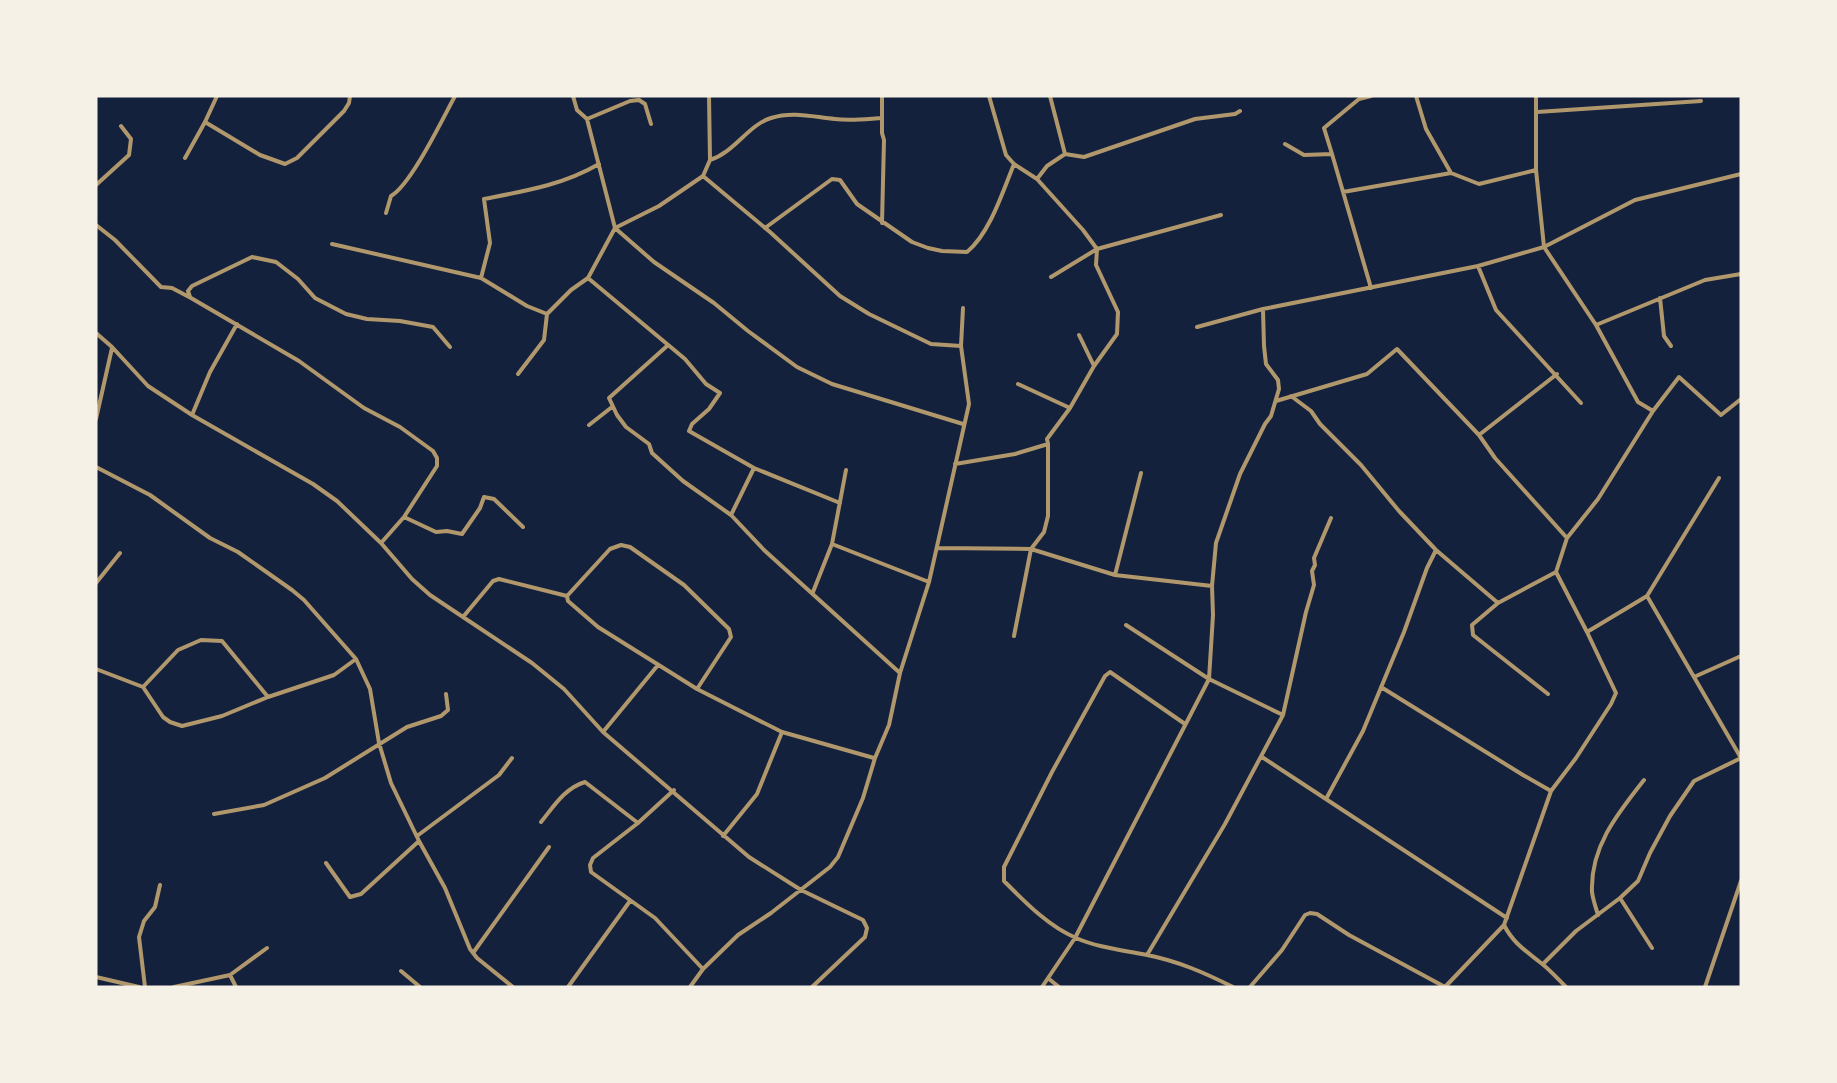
<svg xmlns="http://www.w3.org/2000/svg" width="1837" height="1083" viewBox="0 0 1837 1083" font-family="'Archivo Narrow',sans-serif">
<rect width="100%" height="100%" fill="#14213d"/>
<g fill="none" stroke-linecap="round" stroke-linejoin="round">
<path stroke="#b1986c" stroke-width="4" d="M573 96 577 110 587 119 615 228 654 262 714 303 748 331 797 367 832 384 963 424
M882 96V133L884 140 882 223
M1050 96 1065 154
M1416 96 1426 129 1451 173 1479 184 1536 170 1544 247 1596 325 1638 402 1653 411 1598 499 1567 538 1556 572 1587 632 1616 693 1611 704 1576 758 1551 791 1504 925C1513 943 1526 951 1541 963 1550 970 1558 979 1566 987
M1537 112 1701 101
M587 119 630 101 639 100 645 104 651 124
M205 122 260 155 285 164 297 158 344 111 349 103 350 96
M1285 144 1304 155 1332 154 1371 288
M1332 154 1324 128 1359 99 1371 96
M185 158 205 122 217 96
M710 160C735 152 748 125 771 118 793 111 813 117 835 119 850 121 866 119 882 118
M1536 170V96
M703 176 770 232 840 296 869 314 931 344 961 346
M1037 179 1047 166 1065 154 1084 157 1195 119 1235 114 1240 111
M96 185 129 155 131 139 121 126
M1343 192 1451 173
M386 213 391 196C411 185 443 118 455 96
M96 225 115 240 161 287 172 288 191 298 299 361 364 408 400 427 433 451 437 458V466L404 517 381 543
M765 228 832 179 840 180 857 204 912 242 928 248 942 251 967 252C990 233 1003 191 1014 164
M332 244 481 278 527 306 547 314 544 340 518 374
M1478 266 1496 310 1581 403
M1051 277 1097 249 1221 215
M481 278 490 243 484 199C525 191 563 185 599 164
M588 278 685 359 706 384 720 393 709 409 692 424 689 431 754 468 840 503
M190 297 188 291 192 286 252 257 276 262 298 279 315 298 346 314 367 319 400 321 433 327 450 347
M1660 298 1664 336 1671 346
M547 314 571 290 588 278 615 228 659 206 703 176 710 160 709 96
M1596 325 1705 280 1741 274
M1197 327 1263 309 1478 266 1544 247 1635 200 1741 174
M96 333 112 347 148 386 192 415 313 484 337 501 381 543 412 579 430 595 532 663 564 689 603 732 749 857 801 890 863 920 867 928 865 937 812 987
M1079 335 1094 366
M667 346 609 398 617 415 626 427 649 444 652 453 683 481 731 515 764 550 900 673
M1018 384 1070 408
M1291 396 1311 411 1320 424 1361 465 1399 511 1436 550 1498 603 1556 572
M1276 401 1367 374 1397 349 1479 435 1495 458 1567 538
M1653 411 1679 377 1721 415 1741 399
M192 415 210 372 237 324
M96 419 112 348
M589 425 612 407
M1479 435 1557 374
M955 464 1015 454 1048 444 1047 439 1070 408 1094 366 1117 334 1118 312 1096 265 1097 249 1083 230 1037 179 1014 164 1006 155 989 96
M96 467 150 495 210 538 238 552 292 590 304 600 356 659 370 689 379 743 391 783 419 841 445 888 470 949 477 958 513 987
M731 515 754 468
M404 517 436 532 447 531 462 534 480 508 484 497 494 499 523 527
M832 544 929 582
M937 548 1031 549 1115 575 1212 586
M1115 575 1141 473
M96 583 120 553
M813 592 832 544 846 470
M567 596 568 601 598 627 697 689 782 732 874 758
M567 596 610 549 621 545 630 547 684 585 729 629 731 637 697 689
M1647 596 1741 758
M1498 603 1472 625 1473 635 1548 694
M463 617 493 581 499 579 567 596
M1126 625 1209 679 1283 715
M1587 632 1647 596 1719 478
M1014 636 1031 549 1044 532 1048 516V444
M96 669 143 687 163 717 170 722 182 726 222 716 268 697 334 675 356 659
M1694 677 1741 656
M143 687 178 650 201 640 222 641 268 697
M1381 687 1523 775 1551 791
M1185 724 1110 672 1105 676 1052 772 1004 867V881C1025 902 1048 926 1076 938 1099 948 1123 950 1147 955 1178 961 1205 973 1233 987
M603 732 658 665
M1262 757 1507 918
M674 790 638 823 593 858 590 865 591 872 655 918 703 969
M1326 799 1363 731 1404 632 1427 568 1436 550
M214 814 264 805 325 778 407 727 441 716 448 710 446 694
M541 822C554 806 565 788 585 782L638 823
M417 836 499 775 512 758
M723 836 757 794 782 732
M326 863 350 897 361 894 419 841
M1620 898 1652 948
M1598 915C1596 908 1593 900 1592 892 1590 847 1618 813 1644 780
M473 953 549 847
M1147 955 1225 824 1283 715 1306 612 1314 585 1312 571 1315 565 1314 558 1331 518
M1543 964 1576 931 1620 898 1638 881 1650 853 1670 816 1694 781 1741 758
M401 971 420 987
M230 975 236 987
M96 977 139 987
M1049 979 1059 987
M145 987 139 937 144 921 155 907 160 885
M174 987 230 975 267 948
M568 987 630 901
M690 987 703 969 738 935 771 913 830 867 838 857 863 798 875 758 889 725 900 673 929 582 969 404 961 346 963 308
M1042 987 1075 938 1209 679 1213 615 1212 586 1216 543 1240 474 1265 424 1271 416 1279 389 1278 380 1266 364 1264 346 1263 309
M1250 987 1282 950 1305 915 1310 913 1317 914 1349 935 1445 987
M1445 987 1504 925
M1705 987 1741 881"/>
</g>
<rect width="1837" height="1083" fill="none" stroke="#f6f1e7" stroke-width="195"/>
</svg>
